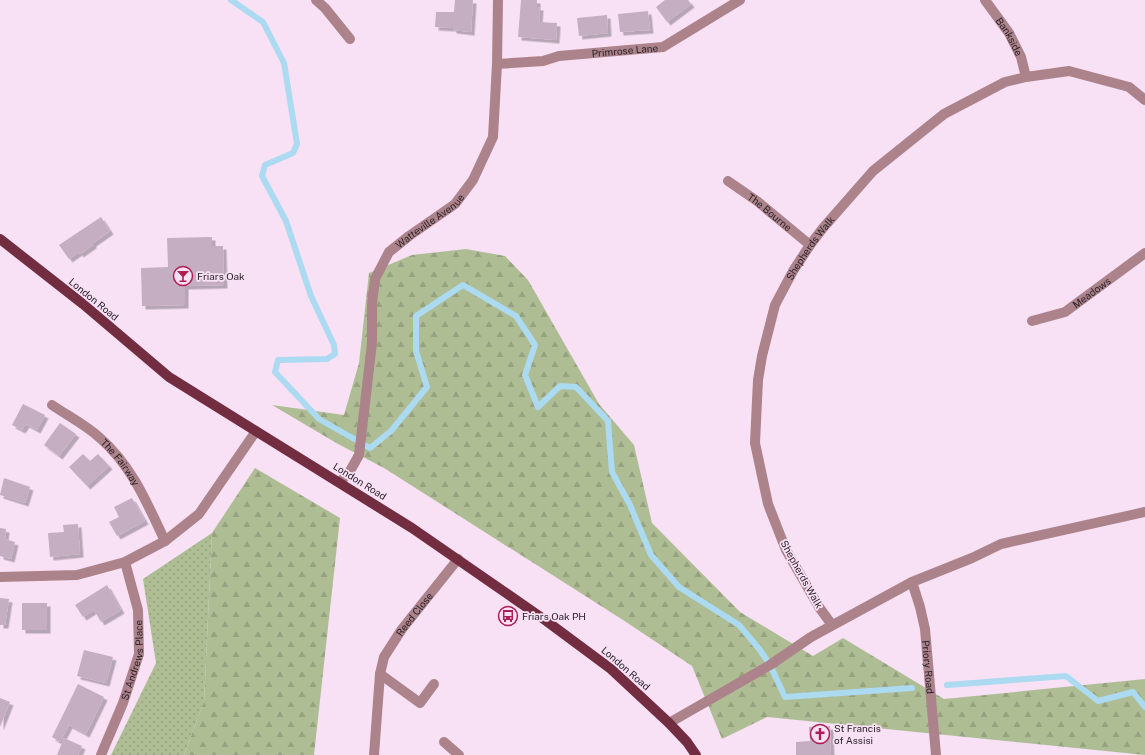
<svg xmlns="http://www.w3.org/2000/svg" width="1145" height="755" viewBox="0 0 1145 755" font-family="'Public Sans',sans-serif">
<defs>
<pattern id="grass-dots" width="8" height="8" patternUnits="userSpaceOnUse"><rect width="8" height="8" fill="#afbd95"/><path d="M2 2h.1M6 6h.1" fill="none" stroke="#97a280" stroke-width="1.8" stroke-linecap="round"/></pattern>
<pattern id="forest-firs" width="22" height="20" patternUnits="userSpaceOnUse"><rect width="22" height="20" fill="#afbd95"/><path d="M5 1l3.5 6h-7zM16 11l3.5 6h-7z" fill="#97a280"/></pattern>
<filter id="shadow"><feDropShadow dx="3.5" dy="3.5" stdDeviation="0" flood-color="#0004"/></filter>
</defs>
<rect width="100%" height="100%" fill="#f8e1f5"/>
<path fill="url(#grass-dots)" d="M212 533 204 701 184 755H111L156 663 143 579Z"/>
<path fill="url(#forest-firs)" d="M466 249 505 256 528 280 599 404 634 445 652 523 740 612 813 656 843 638 944 699 1145 679V755L767 717 722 739 692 666 623 620 384 468 338 444 272 405 344 415 359 363 369 273 412 255Z
M255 468 340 518 314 755H184L204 701 212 533Z"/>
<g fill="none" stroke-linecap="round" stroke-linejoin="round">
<path stroke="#abdaf1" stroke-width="6" d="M231 0 263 22 284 63 297 144 293 153 265 165 262 176 286 221 311 296 334 345 335 354 327 359 278 360 275 372 319 419 370 448 391 431 427 387 416 351V316L463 285 516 316 535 345 525 375 538 407 560 386 576 387 608 421 612 472 630 505 651 555 679 587 739 625 760 650 770 665 785 697 912 688
M947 685 1066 676 1098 701 1133 692 1145 707"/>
</g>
<path fill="#c5aec2" filter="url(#shadow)" d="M455 0H473L471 32 453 30V28L435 27 436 12H454Z
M521 0H537V7H540L539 22 557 23 556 40 518 37Z
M665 0H688L691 4 667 22 656 7Z
M648 11 650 30 620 32 618 14Z
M607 15 608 33 579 36 577 18Z
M101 217 110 231 93 243V245L80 254 79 252 69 259 59 245Z
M212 237V246H223L224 285 185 286V305L142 306 141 268 168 267 167 238Z
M23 404 45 415 37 430 26 424 22 430 12 425Z
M60 423 76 434 59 456 44 445Z
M83 454 90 461 98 454 109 466 87 486 69 467Z
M4 478 30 487 25 503 0 495Z
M132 498 145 521 117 536 109 522 119 517 114 507Z
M78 524 80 554 50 557 48 533 64 532 63 525Z
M0 528 6 529 5 539 15 542 11 559 0 556Z
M107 585 121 610 101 622 94 610 83 617 75 605Z
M0 598 9 599 5 625H0Z
M22 603H47V630H22Z
M84 650 113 657 106 683 77 676Z
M78 684 104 697 86 734 69 725 60 742 52 737Z
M0 698 10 702 0 727Z
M830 726 831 755H796V742L810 741 809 727Z
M64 738 82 746 78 755H57Z"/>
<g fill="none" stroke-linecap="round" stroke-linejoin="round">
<g stroke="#ad838b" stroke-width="10">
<path d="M316 0 325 8 350 39"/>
<path id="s1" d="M985 0 1009 33 1021 57 1026 77"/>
<path id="s2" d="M497 64 543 61 559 56 663 47 740 0"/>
<path id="s3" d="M728 181 757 201 810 245"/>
<path id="s4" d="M1032 321 1065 312 1145 253"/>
<path id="s5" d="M52 405C68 416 86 425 100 438 132 466 147 503 165 541"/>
<path id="s6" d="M340 482 350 471 359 455 372 343V304L375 279 389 252 409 236 455 204 473 180 493 137 497 64 498 0"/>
<path d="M0 577 77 575 125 562 165 541 199 514 256 431"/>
<path id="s7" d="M912 582 920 607 925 629 936 755"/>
<path id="s8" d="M832 625 819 607 786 550 768 504 755 443 758 380 762 356 775 305 793 271 810 245 823 228 873 171 944 114 1005 82 1026 77 1069 71 1129 87 1145 100"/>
<path id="s9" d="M434 684 420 703 380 674 384 657 402 629 458 559"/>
<path d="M669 723 770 665 811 637 912 582 972 558 1001 544 1145 512"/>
<path d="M444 742 459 755"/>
<path id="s10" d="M101 755 123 703 139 654 138 610 125 562"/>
<path d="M374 755 380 674"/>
</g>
<path stroke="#732d41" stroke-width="10" d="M0 239 83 304 169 377 412 528 545 620 611 669 669 723 687 742 696 755"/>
</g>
<defs>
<symbol id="bar-ring" viewBox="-11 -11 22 22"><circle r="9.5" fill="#f8e1f5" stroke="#af1e52" stroke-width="1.5"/><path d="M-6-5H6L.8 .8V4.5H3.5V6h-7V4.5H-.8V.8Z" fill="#af1e52"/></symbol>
<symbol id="bus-ring" viewBox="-11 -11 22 22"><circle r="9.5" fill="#f8e1f5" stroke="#af1e52" stroke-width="1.5"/><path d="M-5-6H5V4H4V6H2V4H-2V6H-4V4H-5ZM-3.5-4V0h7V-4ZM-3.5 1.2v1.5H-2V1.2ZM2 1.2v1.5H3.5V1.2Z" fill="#af1e52"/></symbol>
<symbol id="church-ring" viewBox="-11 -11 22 22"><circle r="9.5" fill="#f8e1f5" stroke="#af1e52" stroke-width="1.5"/><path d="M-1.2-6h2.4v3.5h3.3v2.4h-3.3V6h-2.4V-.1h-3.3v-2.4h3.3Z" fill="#af1e52"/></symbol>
</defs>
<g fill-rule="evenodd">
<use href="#bar-ring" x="172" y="265" width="22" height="22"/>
<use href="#bus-ring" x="497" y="605" width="22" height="22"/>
<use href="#church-ring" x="809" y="723" width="22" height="22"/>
</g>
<g text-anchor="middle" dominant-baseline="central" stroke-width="3.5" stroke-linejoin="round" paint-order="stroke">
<g font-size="10" fill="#2a2229" stroke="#f8e1f5">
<text stroke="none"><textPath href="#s1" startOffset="44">Bankside</textPath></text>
<text stroke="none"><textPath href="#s2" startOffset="129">Primrose Lane</textPath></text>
<text stroke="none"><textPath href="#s3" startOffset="52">The Bourne</textPath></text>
<text stroke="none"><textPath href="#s6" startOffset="292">Watteville Avenue</textPath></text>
<text stroke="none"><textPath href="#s8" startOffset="407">Shepherds Walk</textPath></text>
<text stroke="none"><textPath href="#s4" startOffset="67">Meadows</textPath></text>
<text transform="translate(94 299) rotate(39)">London Road</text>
<text stroke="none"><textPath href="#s5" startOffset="90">The Fairway</textPath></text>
<text transform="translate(360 481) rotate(32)">London Road</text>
<text transform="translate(802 574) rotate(61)">Shepherds Walk</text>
<text stroke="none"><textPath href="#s9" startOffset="143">Reed Close</textPath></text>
<text stroke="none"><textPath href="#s10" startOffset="101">St Andrews Place</textPath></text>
<text transform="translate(626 668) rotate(41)">London Road</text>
<text stroke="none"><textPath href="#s7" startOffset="87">Priory Road</textPath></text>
</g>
<g font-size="10" fill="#2a2229" stroke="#f8e1f5" text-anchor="start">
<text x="197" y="276">Friars Oak</text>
<text x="522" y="616">Friars Oak PH</text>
<text x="834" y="728">St Francis<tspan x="834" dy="12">of Assisi</tspan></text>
</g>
</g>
</svg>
